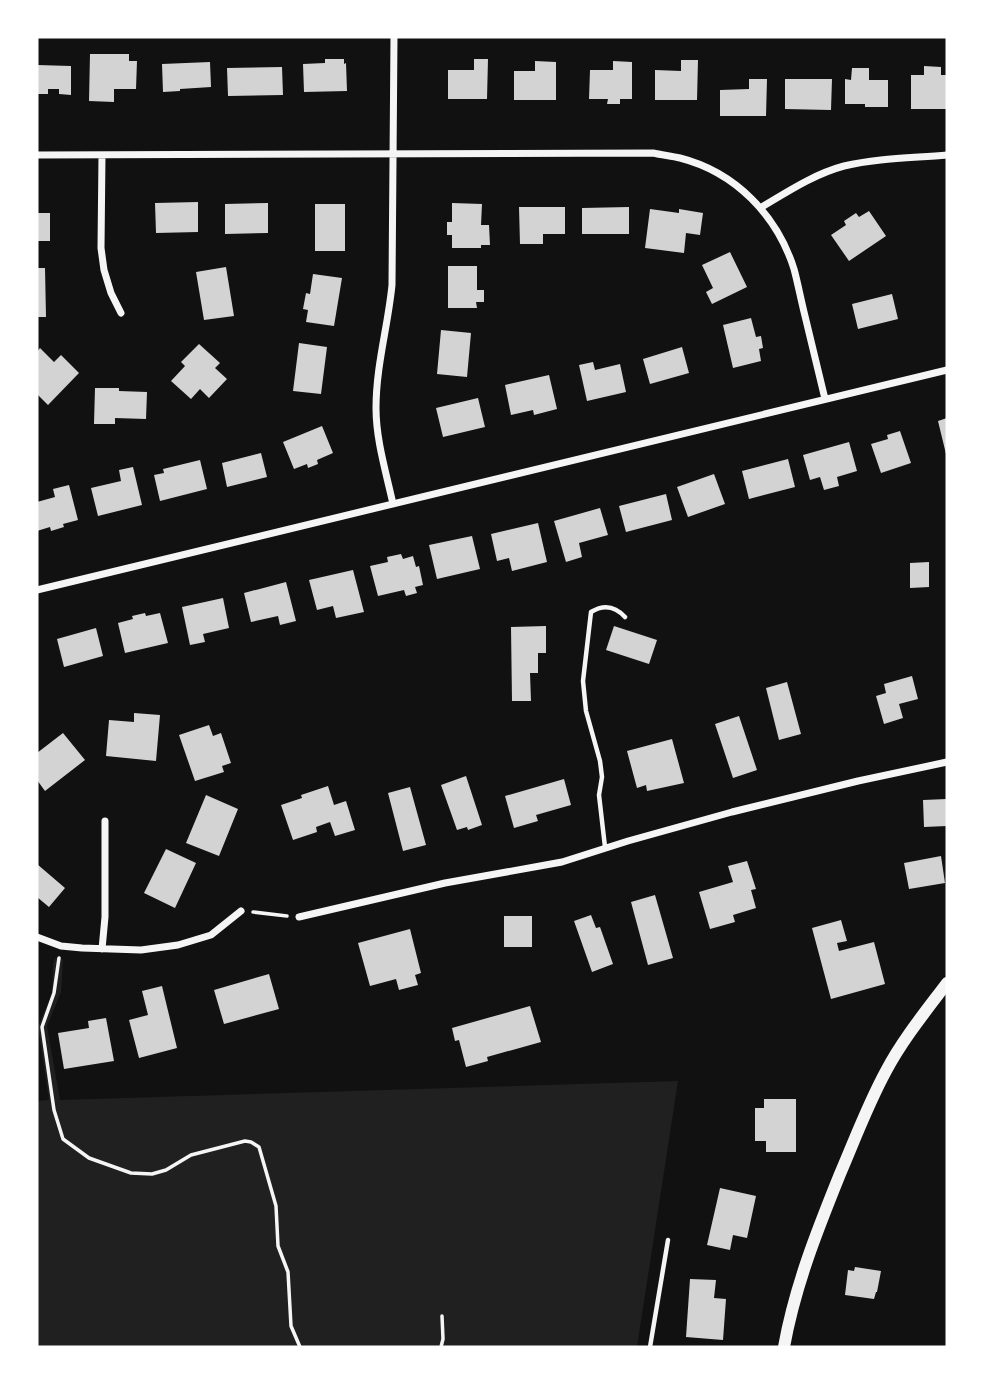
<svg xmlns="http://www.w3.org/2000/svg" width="984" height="1384" viewBox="0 0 984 1384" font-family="Quicksand,sans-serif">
<rect width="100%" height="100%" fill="#111"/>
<path fill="#202020" d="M55 958 63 959 61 992 47 1026 60 1100 678 1081 637 1347H37V1101L49 1100 38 1027 52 993 53 965Z"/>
<path fill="#d3d3d3" d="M90 54H129V61H137L136 89H114V102L89 101Z
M325 59H344V64L346 63 347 91 304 92 303 64 325 63Z
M474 59H488L487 99H448V70H474Z
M681 60H698L697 100H655V70L681 71Z
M535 61 556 62V100H514V71H535Z
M613 61 632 62V99H620V104H607L608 99H589L590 70H613Z
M210 62 211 87 180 89V91L163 92 162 64Z
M37 65 71 66V95L59 94V89H48V94H37Z
M924 66 941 67V75H947V109H911V75H924Z
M282 67 283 95 228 96 227 68Z
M852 68H869V80H888V107H865V104H845V79L851 80Z
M749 79H767L766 116H720V90L749 89Z
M785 79H832L831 110 785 109Z
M198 202V232L156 233 155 203Z
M268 203V233L225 234V204Z
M452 203 482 204 481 225H489L490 245H481V248H452V235H447V222H452Z
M315 204H345V251H315Z
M519 207H565V234H543V244H520Z
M629 207V234H582V208Z
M650 209 679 213V209L703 213 700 235 686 233 684 253 645 248Z
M869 211 886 236 849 261 831 235 846 225 844 221 856 213 859 217Z
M37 213H50V241H37Z
M730 252 747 287 712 304 706 292 713 288 702 265Z
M448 266H477V290H484V302H476L477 308H448Z
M226 267 234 316 204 320 196 272Z
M37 268H45L46 317H37Z
M313 274 342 278 334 326 306 322 308 310 303 309 306 293 310 294Z
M892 294 898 319 858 329 852 304Z
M751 318 756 337 761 336 763 348 759 349 761 361 733 368 723 325Z
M441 330 471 333 467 377 437 374Z
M299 343 327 347 321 394 293 391Z
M199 344 220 363 215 368 227 379 209 398 200 389 191 399 171 381 185 366 181 362Z
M682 347 689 373 650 384 643 359Z
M40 348 54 362 61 355 79 373 48 405 37 394V352Z
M593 362 595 370 620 364 626 392 587 401 579 365Z
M549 375 557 409 534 415 533 410 511 415 505 385Z
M95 388H119V391L147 392 146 419 115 418V424H94Z
M478 398 485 427 443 437 436 408Z
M947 418V454H946L938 421Z
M322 426 333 453 317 460 318 464 308 468 307 464 294 469 283 442Z
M900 431 911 463 881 473 871 444 888 439 887 435Z
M849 442 857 471 837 477 839 486 824 490 820 477 810 480 803 455Z
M261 453 267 477 227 487 222 463Z
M788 459 795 487 749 499 742 471Z
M200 460 207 489 160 501 154 475 164 473 163 469Z
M133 467 142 505 98 516 91 488 121 481 119 470Z
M714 474 725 504 688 517 677 487Z
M69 485 78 520 63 524 64 527 51 531 50 527 37 531V502L55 497 53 489Z
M666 494 672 520 626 532 619 506Z
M600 508 608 535 579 543 582 557 566 562 554 521Z
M538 523 547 562 512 571 509 558 497 561 491 534Z
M472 536 480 569 437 579 429 545Z
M401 554 403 559 413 556 416 567 419 566 423 585 415 587 417 593 406 596 404 590 378 596 370 566 388 562 387 557Z
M929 562V587L910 588V563Z
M353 570 364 612 336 618 333 606 317 610 309 580Z
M286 582 296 621 280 625 278 616 251 622 244 593Z
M223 598 229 628 203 634 205 642 190 645 182 607Z
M145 613 146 616 160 613 168 643 125 653 118 623 133 619 132 616Z
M546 626V653H538V673H530L531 701H512L511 627Z
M614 626 657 640 649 664 606 650Z
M96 628 103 656 64 667 57 639Z
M912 676 918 699 899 704 903 718 884 724 876 696 886 693 884 684Z
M787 682 801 734 779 740 766 688Z
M134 713 160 715 156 761 106 756 109 720 134 722Z
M739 716 757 770 733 778 715 724Z
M209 725 213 736 221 733 231 763 222 766 224 772 195 781 179 735Z
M63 733 85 760 45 791 37 780V753Z
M672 739 684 783 647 791 646 785 637 788 627 751Z
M466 776 482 825 468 830 467 827 457 830 441 785Z
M564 779 571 805 536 815 538 821 514 828 505 796Z
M328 786 334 805 346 801 355 830 335 836 330 822 316 827 317 832 293 840 281 805 302 798 301 795Z
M410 787 426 845 403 851 388 793Z
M206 795 238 809 219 856 186 843Z
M947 799V826L924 827 923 800Z
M166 849 196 863 175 908 144 893Z
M941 856 945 883 909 889 904 863Z
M747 861 756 889 751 890 756 908 733 915 735 922 710 929 699 892 733 882 728 866Z
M37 864 65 888 49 907 37 897Z
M655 895 673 958 648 965 631 902Z
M591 915 596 928 600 927 613 964 592 972 574 921Z
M504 916H532V947H504Z
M841 920 847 941 837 943 839 951 874 942 885 984 831 999 812 928Z
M410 929 421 973 415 975 418 985 399 990 396 979 370 986 358 943Z
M269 974 279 1009 224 1024 214 990Z
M162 986 177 1048 139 1058 129 1020 148 1015 142 991Z
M530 1006 541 1042 487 1057 488 1061 466 1067 459 1040 455 1041 452 1028Z
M106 1018 114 1061 64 1069 58 1033 89 1028 88 1021Z
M764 1099H796V1152H766V1141H755V1108H764Z
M720 1188 756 1196 747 1238 733 1235 730 1250 707 1245Z
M855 1267 881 1271 877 1292H876L874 1299 845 1295 848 1270 854 1271Z
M690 1279 716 1280 714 1298 726 1299 723 1340 686 1337Z"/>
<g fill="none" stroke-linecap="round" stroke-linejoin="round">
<path stroke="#f5f5f5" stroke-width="3.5" d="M253 912 287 916
M59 958 54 993 42 1027 54 1110 63 1139 89 1158 131 1173 152 1174 166 1170 191 1155 245 1141 251 1142 259 1147 276 1206 278 1246 288 1272 291 1326 300 1347
M441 1347 443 1339 442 1316"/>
<path stroke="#f5f5f5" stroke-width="4.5" d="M605 847 599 795 602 777 600 761 586 711 583 681 591 612C604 604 615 606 625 617
M650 1347 668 1240"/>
<path stroke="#f5f5f5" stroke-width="7" d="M37 155 653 153C662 155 671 156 680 158 735 172 777 215 794 269 798 284 801 300 805 316 812 344 818 371 825 399
M102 155 101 248 104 270 111 293 121 313
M760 208C787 192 814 174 844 166 877 158 913 158 947 155
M393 504C386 472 376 440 376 408 376 366 388 326 392 285L394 37
M37 590 947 370
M299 917 445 883 562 862 628 841 732 812 858 781 947 762
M37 937 61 946 82 948 141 950 178 945 211 935 241 911
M102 949 105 917V821"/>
<path stroke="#f5f5f5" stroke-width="12" d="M784 1347C795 1286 817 1231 840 1174 855 1139 868 1104 886 1071 903 1039 926 1011 947 983"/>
</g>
<rect width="984" height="1384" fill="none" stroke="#ffffff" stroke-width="77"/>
</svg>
